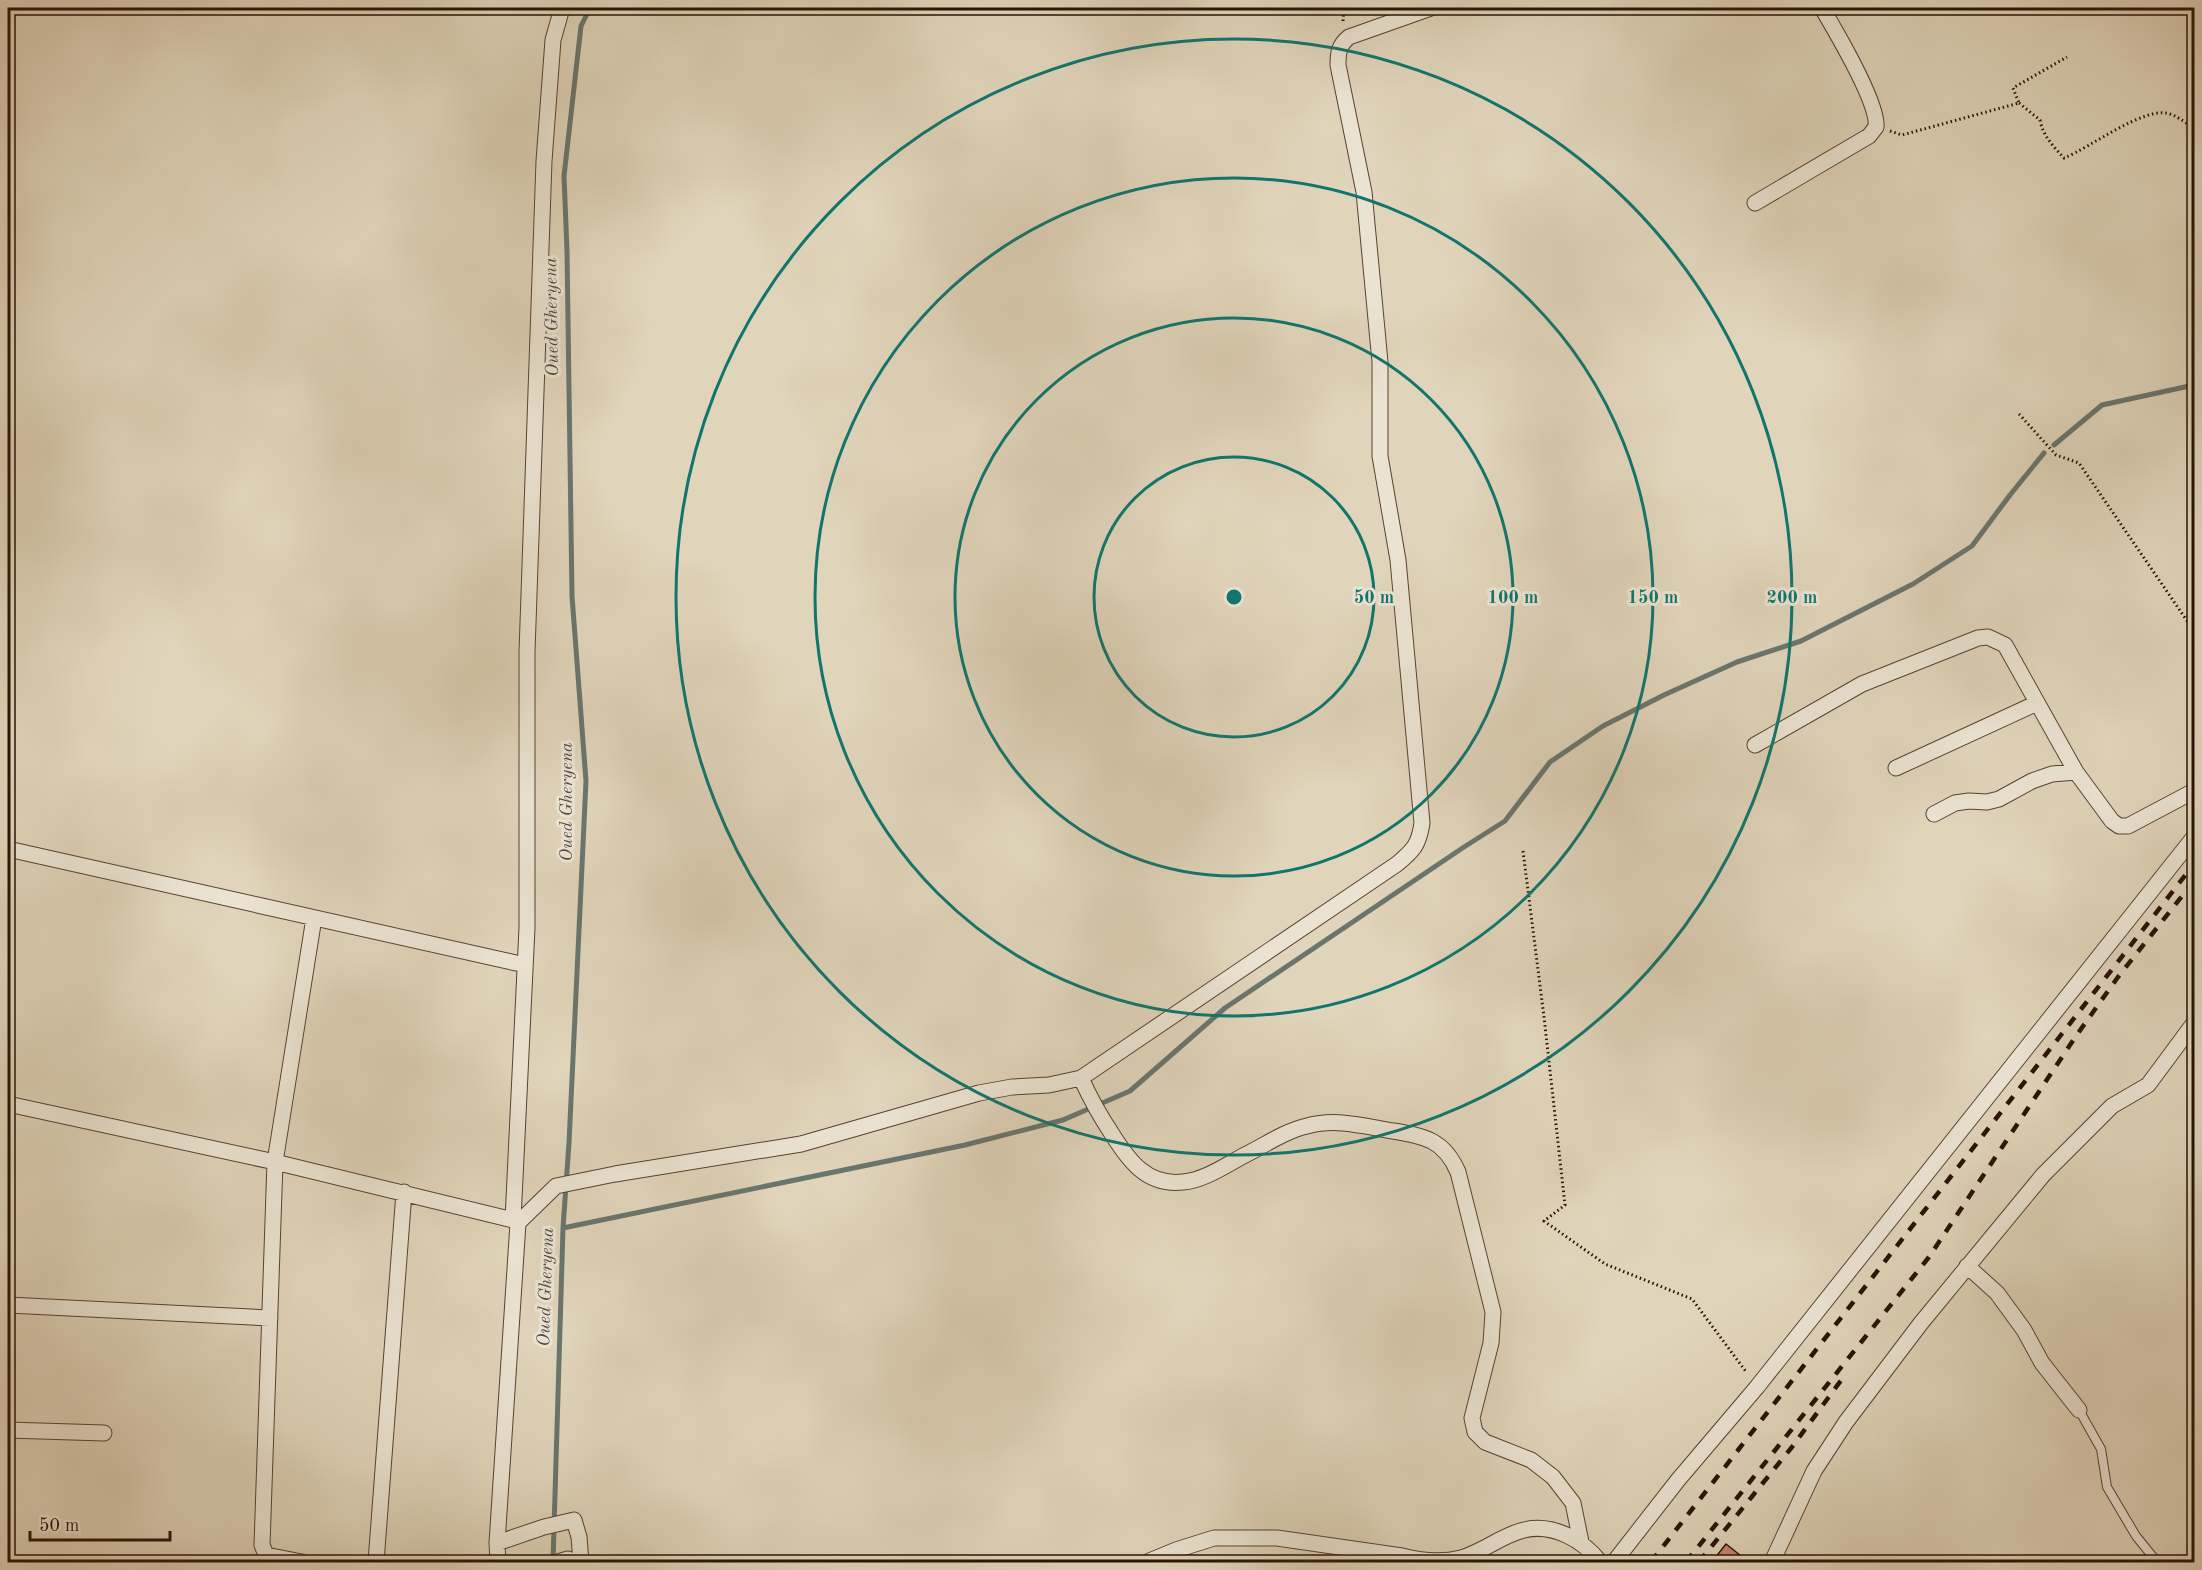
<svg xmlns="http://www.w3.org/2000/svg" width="2202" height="1570" viewBox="0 0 2202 1570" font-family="'Old Standard TT',serif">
<rect width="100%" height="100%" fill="#e0d4ba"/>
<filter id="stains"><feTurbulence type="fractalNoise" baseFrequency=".00333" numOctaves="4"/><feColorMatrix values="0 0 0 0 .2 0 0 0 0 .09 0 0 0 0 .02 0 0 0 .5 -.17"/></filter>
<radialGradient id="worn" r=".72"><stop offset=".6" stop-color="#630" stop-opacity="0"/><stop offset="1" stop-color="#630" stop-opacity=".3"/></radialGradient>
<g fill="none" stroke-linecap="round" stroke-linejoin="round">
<path stroke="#69766e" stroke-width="5" d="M2054 445 2102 405 2194 385
M563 1228 965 1145 1063 1120 1130 1091 1225 1008 1464 847 1505 821 1550 762 1603 726 1664 695 1737 662 1801 641 1913 584 1972 546 2010 495 2044 453
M553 1562 563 1228 569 1143 586 781 572 596 567 251 564 176 581 26 590 8"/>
</g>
<path fill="#c9876a" stroke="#291206" stroke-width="1.5" d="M1726 1544 1750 1563H1711Z"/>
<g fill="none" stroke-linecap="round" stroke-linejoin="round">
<defs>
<path id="service" d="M2079 1410 2101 1449 2107 1487 2136 1536 2157 1562"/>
<path id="minor" d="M1755 203 1869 136 1876 127C1879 104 1835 30 1822 8
M1755 745 1862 684 1978 638 1988 637 2005 645 2076 772 2112 821 2119 826H2128L2194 791
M1896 768 2037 703
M1934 814 1955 803 1969 801 1987 802 1999 799 2032 781 2052 774 2076 772
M8 849 516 963
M1081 1078C1090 1098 1100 1116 1112 1134 1129 1161 1147 1186 1183 1182 1205 1180 1226 1165 1245 1155 1265 1145 1285 1131 1307 1126 1337 1118 1363 1126 1393 1131 1425 1136 1444 1140 1458 1172L1493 1312 1491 1343 1472 1418 1475 1432 1485 1442 1531 1460 1553 1477 1573 1503 1581 1542
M8 1104 275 1162 314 918
M518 1223 556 1186 615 1174 801 1144 979 1093 1012 1087 1049 1085 1081 1078 1397 864C1414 850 1419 844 1422 823L1398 560 1380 456V362L1364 192 1338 65C1338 52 1339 45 1349 37L1431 8
M1967 1266 1997 1293 2024 1330 2042 1363 2079 1410
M8 1305 270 1318
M8 1430 104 1433
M497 1543 544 1527 574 1520 579 1537 581 1562
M302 1562 266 1555 262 1545 275 1162 513 1220
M376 1562 404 1192
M498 1562 497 1543 518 1223 513 1220 527 928V652L544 161 553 40 562 8
M558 1562 568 1559 576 1562
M1147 1562 1176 1550 1214 1538H1277L1402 1556C1422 1561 1441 1563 1461 1558 1483 1552 1502 1535 1524 1530 1553 1523 1583 1540 1600 1562
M1614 1562 1678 1480 1757 1387 2194 837
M1772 1562 1814 1471 1846 1422 1921 1323 2043 1175 2112 1106 2148 1085 2194 1023"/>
</defs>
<use href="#service" stroke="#574233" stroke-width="10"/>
<use href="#minor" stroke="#574233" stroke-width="17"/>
<path stroke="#291206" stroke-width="3" stroke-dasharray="1.5 3" stroke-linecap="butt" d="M1343 21 1344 8
M2019 103 2040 120C2043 136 2053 146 2064 158 2090 148 2145 105 2170 114 2179 117 2186 124 2194 127
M1890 131 1902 135 2019 103 2013 88 2067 57
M2019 414 2056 455 2079 463 2194 631
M1523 851 1544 1017 1565 1205 1544 1221 1605 1264 1692 1299 1747 1373
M1548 1562H1551"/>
<use href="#service" stroke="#ebe3d2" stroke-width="8"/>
<use href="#minor" stroke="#ebe3d2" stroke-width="15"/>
<path stroke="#291206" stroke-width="4.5" stroke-dasharray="10 10" stroke-linecap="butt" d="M1651 1562 2194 864
M1686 1562 1929 1257 2076 1036 2118 977 2194 881
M1699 1562 1792 1447 1845 1375"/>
</g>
<g fill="none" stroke="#0f766e" stroke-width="3">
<circle cx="1234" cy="597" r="140"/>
<circle cx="1234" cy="597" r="279"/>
<circle cx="1234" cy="597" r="419"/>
<circle cx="1234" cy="597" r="558"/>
</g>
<g text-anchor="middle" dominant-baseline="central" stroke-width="6" stroke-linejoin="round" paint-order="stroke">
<g font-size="18" font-style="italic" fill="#4e4c43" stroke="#ebe3d2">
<text transform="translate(552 317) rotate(-91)">Oued Gheryena</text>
<text transform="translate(567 802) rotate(-90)">Oued Gheryena</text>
<text transform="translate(546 1287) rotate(-88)">Oued Gheryena</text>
</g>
</g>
<circle cx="1234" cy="597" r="9" fill="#0f766e" stroke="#ebe3d2" stroke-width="3"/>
<g font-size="18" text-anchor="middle" font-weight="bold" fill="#0f766e" stroke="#ebe3d2" stroke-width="6" stroke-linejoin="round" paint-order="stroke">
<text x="1374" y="603">50 m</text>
<text x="1513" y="603">100 m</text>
<text x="1653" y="603">150 m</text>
<text x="1792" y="603">200 m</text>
</g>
<rect width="2202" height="1570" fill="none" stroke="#e0d4ba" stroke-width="30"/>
<rect x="9" y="9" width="2184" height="1552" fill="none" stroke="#291206" stroke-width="3"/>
<rect x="15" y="15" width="2172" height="1540" fill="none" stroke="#291206" stroke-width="1.5"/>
<path d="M30 1531v9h140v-9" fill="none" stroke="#291206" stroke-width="3"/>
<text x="39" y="1531" font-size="18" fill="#291206" stroke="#ebe3d2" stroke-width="4.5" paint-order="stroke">50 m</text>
<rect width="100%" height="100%" filter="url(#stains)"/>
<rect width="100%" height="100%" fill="url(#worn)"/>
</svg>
